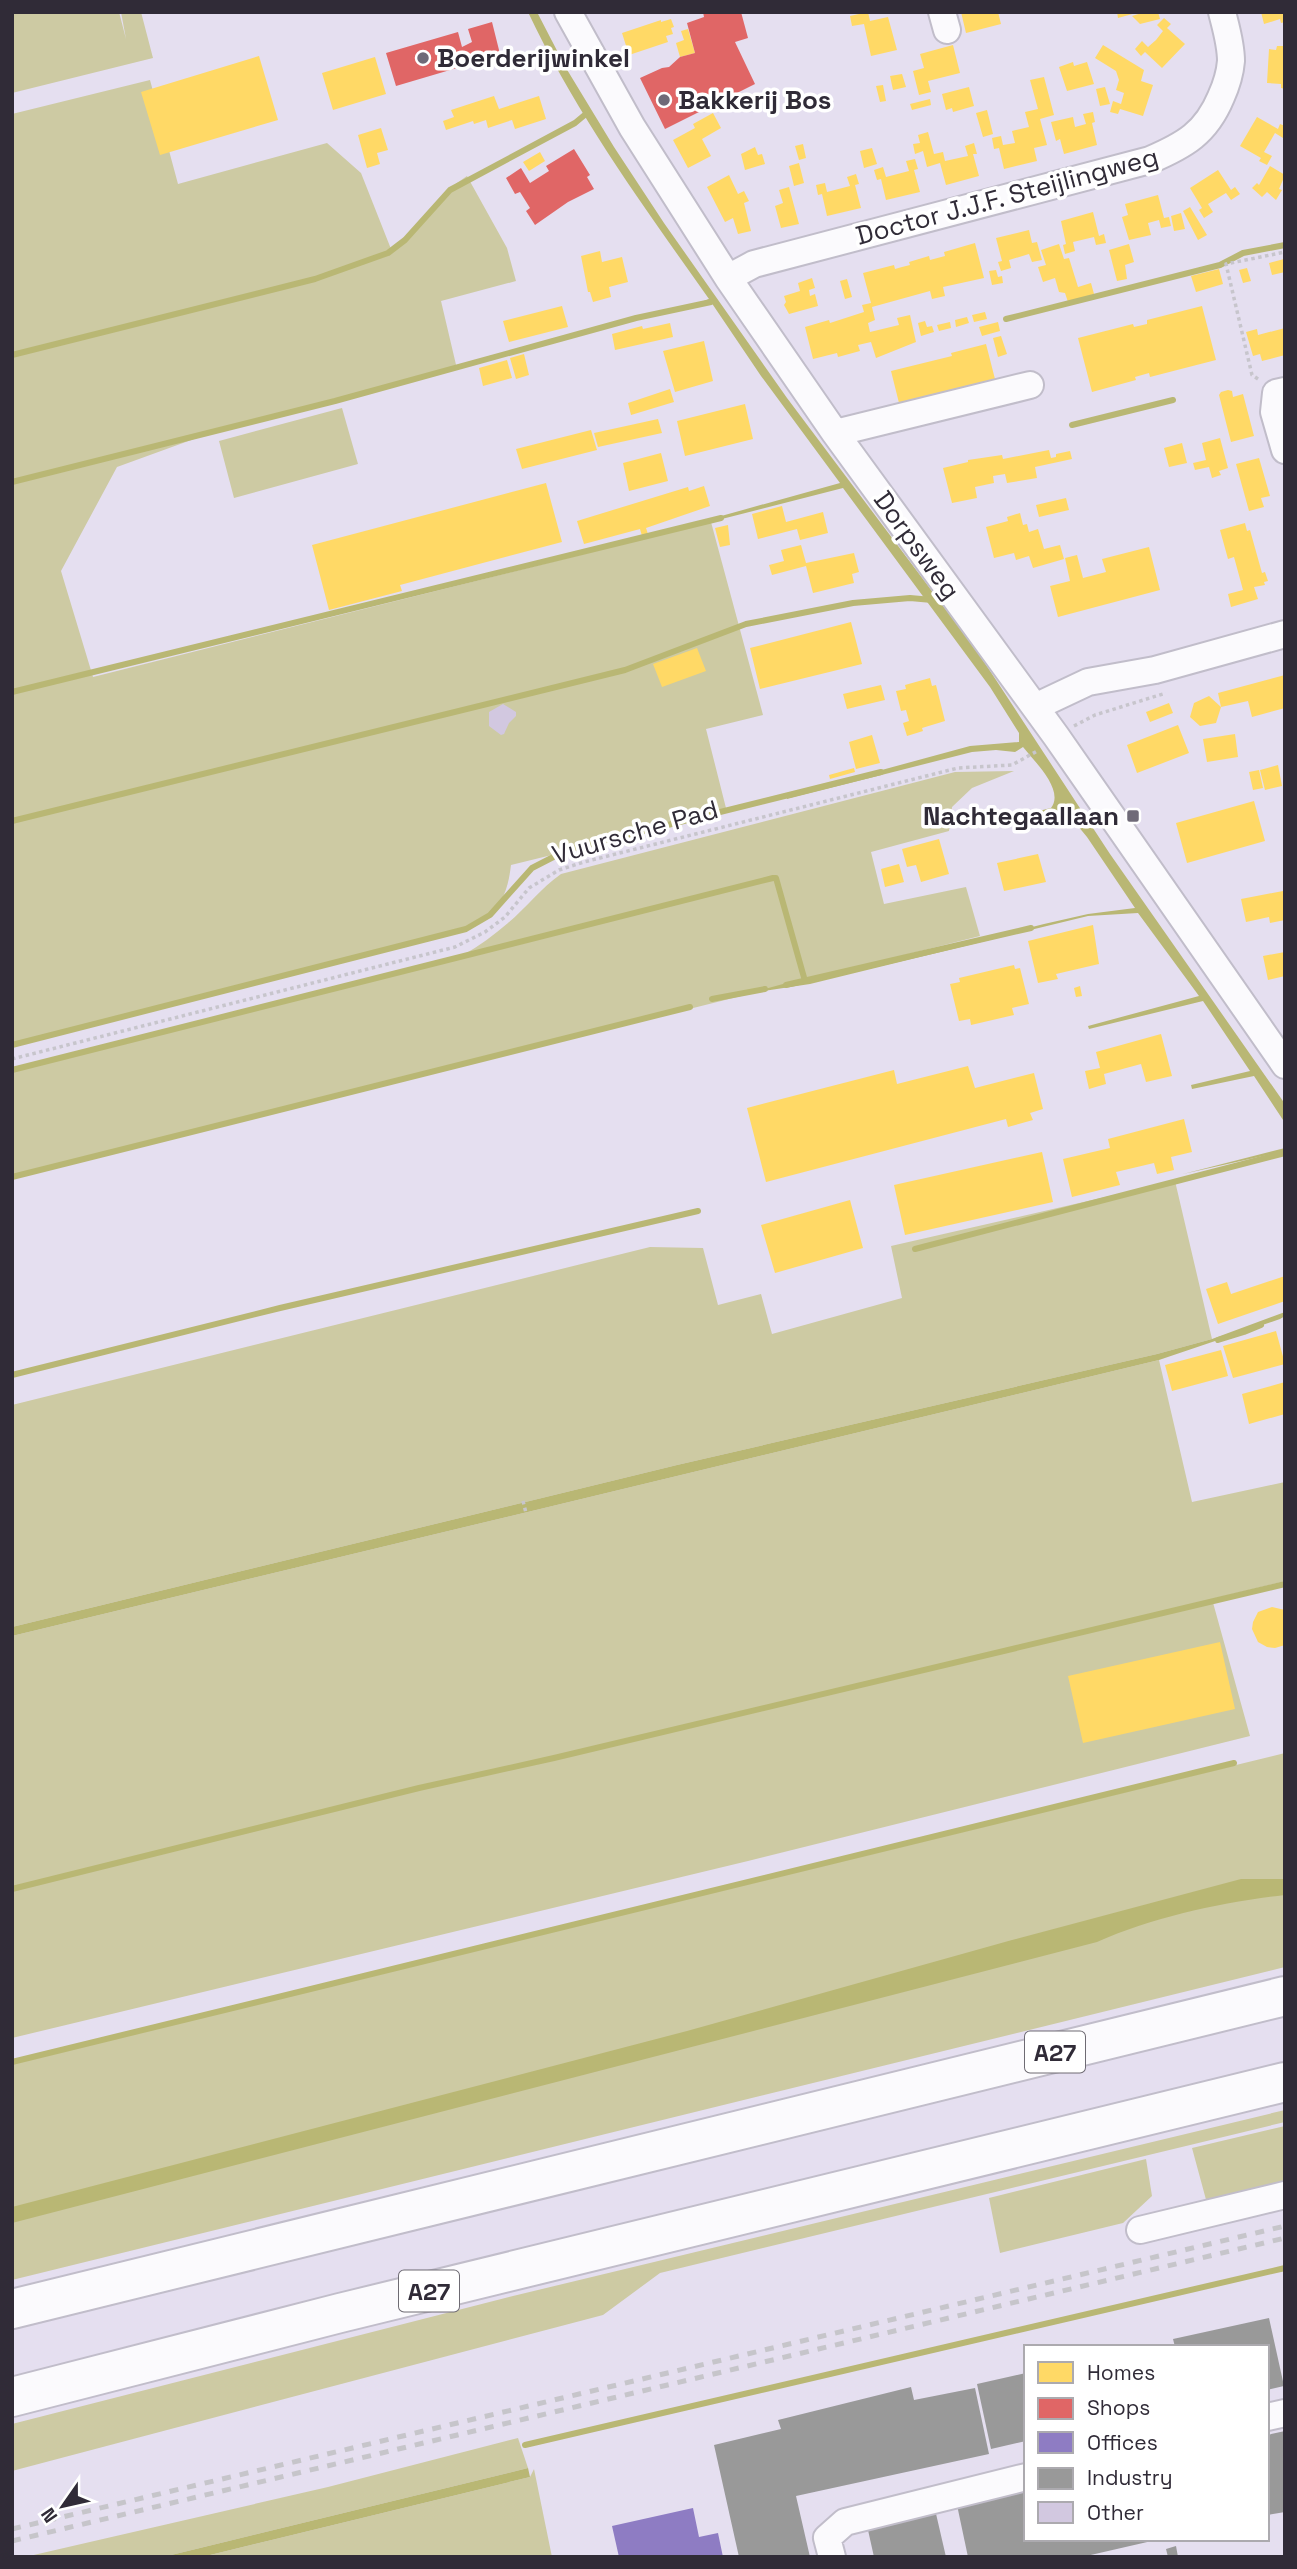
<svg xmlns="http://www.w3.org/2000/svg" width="1297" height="2569" viewBox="0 0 1297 2569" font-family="'Space Grotesk',sans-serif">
<rect width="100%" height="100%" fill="#e5dff0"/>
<path fill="#cdcaa3" d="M12 12H119L126 39 121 12H141L153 58 12 93Z
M150 80 178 184 327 143 361 173 391 249 424 222 457 183 467 176 507 248 516 281 441 301 457 369 216 431 117 467 61 571 93 677 711 522 763 715 706 729 727 812 511 865C506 907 493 915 455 932L12 1046V114Z
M342 408 358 464 234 498 219 441Z
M1014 771 972 788 952 807 949 831 871 852 884 904 966 887 980 936 12 1179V1070L463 955C479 946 494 935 508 923 527 907 541 888 561 874L955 772Z
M1175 1181 1212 1339 1157 1354 677 1465 12 1627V1405L650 1247 703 1248 718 1305 761 1294 772 1334 902 1298 891 1246Z
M1159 1360 1192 1502 1285 1482V1581L1212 1599 1250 1736 748 1861 12 2038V1636Z
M1285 1753V1967L12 2280V2064Z
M1285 2110V2122L660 2273 603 2315 12 2471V2424L513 2296Z
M1285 2126V2189L1208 2207 1192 2148Z
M1146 2159 1152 2196 1123 2223 1000 2253 989 2198Z
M518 2438 528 2468 163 2557H25L328 2487Z
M534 2469 552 2557H202L530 2477Z"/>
<path fill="#b9b774" d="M528 12H537L566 68 614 147 664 223 787 398 977 651 1110 854 1285 1104V1123L1254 1076 1192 1089 1191 1085 1250 1071 1203 1001 1089 1029 1088 1026 1199 996 1138 913 1088 916 810 984 750 993 783 984 810 982 1044 924 1088 914 1135 908 1087 837 1068 814 1052 812 988 825 965 824V822L1002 820 1051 808C1065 790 1034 761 1023 747L1015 752 996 750 972 752 787 799 786 796 970 746 1019 742V733L990 687 843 488 714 521V518L840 483 761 376 711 302 686 310V308L709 299C644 207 576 114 528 12Z
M1285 1148V1151L1183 1174Z
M1285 1312V1316L1280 1319 1159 1360 12 1636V1627L677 1465 1157 1354 1212 1339Z
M1241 1879H1285V1895C1223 1902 1154 1917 1097 1942L12 2223V2207L687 2031 1012 1940Z
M528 2468 530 2477 202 2557H163Z"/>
<path fill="#ffd966" d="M868 12 870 21 888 17 897 50 871 56 864 24 852 26 850 16Z
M961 12H998L1001 24 966 33Z
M1117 12H1136V13L1118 18Z
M1145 12H1158L1160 19 1140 24 1132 16Z
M1261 12H1285V22L1281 23 1280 19 1264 24Z
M1164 18 1171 24 1167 28 1185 44 1162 68 1145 52 1141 56 1135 49 1142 41 1148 47 1156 40 1163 31 1157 25Z
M671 19 674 27 671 28 673 34 666 36 668 42 629 55 622 33 661 20V22Z
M688 29 695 53 680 57 676 43 684 40 681 31Z
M953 45 960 73 928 81 931 92 919 95 913 71 924 68 920 54Z
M1103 45 1144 70 1141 81 1153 85 1143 116 1120 109 1118 114 1110 112 1113 101 1121 104 1124 93 1116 90 1119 80 1116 71 1095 58Z
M1277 46H1285V89L1281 88V84L1267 83 1269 49 1276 50Z
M259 56 278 120 160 155 141 92Z
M375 57 386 94 333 110 322 73Z
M1073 62 1074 66 1087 62 1094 84 1067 91 1059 67Z
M902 74 906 87 893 90 890 76Z
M1044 77 1054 115 1040 119 1047 145 1034 148 1037 161 1004 169 999 148 994 149 992 138 1001 136 1003 145 1015 143 1012 131 1029 127 1025 112 1038 109 1030 80Z
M883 85 886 101 880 102 876 86Z
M969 87 974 106 953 112 952 108 946 110 942 94Z
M1105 87 1110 104 1100 106 1096 89Z
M494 96 499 109 539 96 546 119 515 129 512 120 488 128 486 120 474 124 473 121 446 130 443 121 454 117 451 110Z
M930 99 931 105 912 110 910 104Z
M987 110 993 134 983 137 976 113Z
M1093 112 1095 122 1092 123 1097 145 1064 154 1060 139 1056 141 1051 122 1073 117 1075 127 1086 124 1083 114Z
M713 113 721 128 702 139 711 156 688 168 673 140 695 128 693 124Z
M1257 117 1278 129 1280 124 1285 126 1283 138 1275 133 1264 152 1272 156 1267 165 1259 161 1261 158 1240 146Z
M381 128 388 150 377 153 380 164 367 168 358 135Z
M928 132 934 154 943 152 945 161 968 156 965 146 974 143 977 154H973L979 176 946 185 940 163 927 167 923 151 915 154 913 144 920 143 918 135Z
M803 144 806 158 799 160 795 146Z
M755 147 758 155 762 154 765 164 745 170 741 154Z
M872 148 877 164 864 168 860 151Z
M540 152 545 161 529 171 523 162Z
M915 159 918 169 914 170 920 192 886 200 881 179 877 180 874 170 883 167 886 177 909 171 906 161Z
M799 163 804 183 794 186 789 166Z
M1270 166 1285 175 1279 189 1282 190 1276 200 1267 192 1262 197 1252 188 1257 183 1259 185Z
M1218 170 1231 190 1235 187 1240 194 1231 200 1226 193 1208 204 1213 212 1204 218 1199 210 1202 208 1190 188Z
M856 174 859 184 855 185 861 208 827 216 822 194 818 195 816 185 825 183 827 192 850 186 847 177Z
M729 175 738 194 744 191 749 201 744 203 751 231 738 234 733 218 725 222 707 187Z
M789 187 799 224 781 228 775 206 783 203 779 190Z
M1158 195 1164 218 1169 217 1171 226 1161 228 1159 220 1148 223 1151 235 1129 240 1122 217 1128 215 1125 204Z
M1190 207 1207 235 1198 240 1183 211Z
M1093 212 1099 236 1104 234 1106 243 1096 245 1094 237 1073 242 1075 251 1065 254 1063 245 1066 244 1061 221Z
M1181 213 1185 229 1174 231 1171 216Z
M1029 230 1032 243 1037 242 1042 260 1032 262 1029 254 1009 260 1011 268 1001 271 998 262 1002 261 996 238Z
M975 243 984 278 943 287 945 296 932 299 930 291 872 307 875 320 868 323 870 332 899 325 897 318 910 315 916 342 876 358 871 342 858 345 860 351 838 357 837 353 813 359 805 327 829 320 830 323 864 312 862 305 871 303 863 273 894 265 895 269 902 267 910 265 909 262 929 256 930 260 945 256 944 252Z
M1059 244 1064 259 1069 258 1078 287 1091 283 1094 294 1068 302 1065 293 1059 292 1055 278 1043 282 1038 267 1046 265 1041 250Z
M1129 244 1134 262 1125 265 1127 279 1117 281 1109 250Z
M600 251 602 262 622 257 628 282 609 287 611 297 593 302 590 292H588L581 256Z
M1284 259 1285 272 1272 275 1269 263Z
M1247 268 1251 281 1243 283 1239 270Z
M1219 269 1223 284 1196 292 1191 276Z
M996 270 998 277 1002 276 1003 283 992 285 989 271Z
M812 278 815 288 809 290 810 296 815 294 818 306 789 314 784 305 786 302 784 296 800 291 798 283Z
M847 279 852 297 845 299 840 281Z
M562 306 568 327 509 342 503 321Z
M1202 306 1216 360 1150 377 1149 373 1135 377 1136 380 1092 392 1078 338 1133 324 1134 327 1147 324V320Z
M985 312 987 319 974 322 972 315Z
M967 317 969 323 956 327 955 320Z
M925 321 927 327 932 326 934 332 921 336 918 323Z
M950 322 951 328 939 331 937 325Z
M998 322 1000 331 982 336 979 327Z
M670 323 673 337 615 350 612 334 642 326 643 329Z
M1285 328V355L1262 361 1260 354 1253 356 1246 332 1257 329 1258 335Z
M1001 336 1007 354 998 357 993 338Z
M704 341 713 381 675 392 663 351Z
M986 344 996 383 960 391 959 388 899 403 891 371 952 356 951 353Z
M524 354 529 375 516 379 510 358Z
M507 360 512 378 483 386 479 368Z
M670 389 674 402 631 415 628 403Z
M1228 390 1232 391 1233 397 1243 394 1254 436 1231 442 1219 395 1221 392Z
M745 404 753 439 685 456 677 421Z
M658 419 662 433 598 447 594 433Z
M591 430 597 450 522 469 516 449Z
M1220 438 1228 468 1219 471 1221 475 1212 478 1209 467 1195 470 1193 463 1206 460 1202 443Z
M1182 443 1187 463 1169 467 1164 448Z
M1049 450 1051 458 1056 457V454L1070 451 1072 459 1035 467 1037 478 1007 483 1005 474 993 476 994 483 975 487 977 498 952 503 943 468 968 462V460L1002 455 1003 459Z
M661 453 668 481 629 491 623 463Z
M1259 458 1270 496 1261 498 1264 507 1249 511 1236 464Z
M546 483 562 542 400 585 402 591 329 610 312 545Z
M704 486 710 506 646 528 648 534 642 536 640 529 584 544 577 521 688 487 689 491Z
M1066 498 1069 510 1039 517 1036 505Z
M782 506 786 522 823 512 828 533 800 540 797 529 758 539 752 514Z
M1020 513 1023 525 1027 524 1029 532 1038 529 1044 549 1060 545 1064 559 1033 568 1029 556 1016 560 1014 553 994 558 986 527 1008 521 1007 517Z
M1245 523 1247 531 1250 530 1262 573 1265 572 1268 581 1264 582 1265 585 1254 587 1258 599 1231 607 1228 594 1243 590 1234 557 1228 559 1220 530Z
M728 525 730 545 720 547 715 528Z
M801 545 806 563 854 553 859 572 852 574 854 583 813 593 806 566 772 575 769 565 784 561 781 550Z
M1149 547 1160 590 1058 617 1050 586 1070 581 1065 558 1077 555 1083 578 1106 572 1102 559Z
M851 622 862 664 760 689 750 648Z
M697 648 706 671 662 687 653 664Z
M1285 675V708L1252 717 1248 701 1221 707 1218 693Z
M930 678 932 686 936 685 945 721 922 728 923 731 907 736 903 723 909 721 906 710 901 711 896 691 906 689 905 685Z
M881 685 885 700 847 709 843 694Z
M1209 696 1221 707 1216 723 1200 726 1190 717 1194 703Z
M1169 703 1173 713 1150 722 1146 712Z
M1178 725 1189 753 1137 773 1127 745Z
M1235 734 1238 757 1207 762 1203 739Z
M872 735 880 763 856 769 849 742Z
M1278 765 1282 786 1265 790 1260 770Z
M854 768 855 772 830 779 829 775Z
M1259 770 1263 788 1253 790 1249 772Z
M1254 801 1265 841 1187 863 1176 823Z
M939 839 949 874 921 882 916 865 907 867 902 849Z
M1038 854 1046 882 1004 891 997 863Z
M899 864 904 882 885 887 881 869Z
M1283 891 1285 920 1270 923 1269 917 1246 922 1241 899Z
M1093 925 1099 964 1056 974 1058 979 1038 983 1028 941Z
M1285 952V976L1268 980 1263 956Z
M1014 965 1015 969 1020 968 1029 1004 1012 1008 1014 1015 971 1025 970 1019 959 1021 950 984 960 982 959 978Z
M1080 986 1082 996 1076 997 1074 988Z
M1161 1034 1172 1076 1146 1082 1141 1064 1104 1074 1106 1084 1089 1089 1085 1071 1100 1068 1096 1052Z
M968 1066 975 1088 1034 1073 1043 1109 1030 1113 1033 1120 1008 1127 1006 1119 766 1182 747 1108 894 1070 897 1084Z
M1184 1119 1192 1152 1171 1157 1174 1170 1157 1174 1154 1163 1116 1172 1120 1185 1072 1197 1063 1159 1110 1148 1108 1139Z
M1042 1152 1053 1202 905 1235 894 1185Z
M850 1200 863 1248 775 1273 761 1225Z
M1285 1276V1301L1218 1324 1206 1289 1227 1282 1231 1294Z
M1276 1331 1285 1364 1233 1378 1223 1346Z
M1221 1350 1228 1376 1172 1391 1165 1365Z
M1285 1382V1414L1249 1424 1242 1394Z
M1272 1607 1285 1610V1645L1275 1648 1267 1647 1258 1642 1252 1629 1253 1622 1258 1612Z
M1220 1642 1235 1709 1083 1743 1068 1676Z"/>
<path fill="#e06666" d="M703 12H741L748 38 735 42 755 84 665 129 640 78 662 68 669 67 680 57 695 53 687 23 704 17Z
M492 22 499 50 498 60H489L487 54 473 58V54L465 57 467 65 396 86 386 53 458 32 462 47 472 42 468 29Z
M574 149 590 175 587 177 594 189 568 202 535 225 526 211 530 208 520 192 515 194 506 178 521 168 530 183 549 171 546 166Z"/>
<path fill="#8e7cc3" d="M693 2508 699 2537 718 2533 723 2557H619L612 2526Z"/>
<path fill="#999" d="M1269 2318 1284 2386 1267 2390V2347H1175L1173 2339Z
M1026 2373V2441L991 2449 977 2384Z
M911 2387 914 2400 975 2388 989 2454 796 2496 810 2557H739L714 2445 781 2429 778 2420Z
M1285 2431V2512L1267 2515V2435Z
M1026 2490V2539L1156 2540 1082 2557H968L957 2505Z
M934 2505 946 2557H874L866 2521Z
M1176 2546 1178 2557H1168L1166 2549Z"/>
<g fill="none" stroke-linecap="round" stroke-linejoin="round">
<path stroke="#b9b774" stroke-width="6" d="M1006 319 1220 265 1243 253 1285 245
M12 355 315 279 388 253 405 240 450 190 575 123 587 113
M1072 425 1173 400
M12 482 335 401 636 318 711 302
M12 692 721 518
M12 821 625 670 746 624 853 603 910 598 932 600
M786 985 1031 928
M712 999 765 989
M12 1045 466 929 490 915 532 868 567 850 881 772
M12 1070 773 878H776L805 981
M12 1177 690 1007
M915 1249 1285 1153
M1218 1340 1244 1332 1261 1325
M12 1375 280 1308 698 1211
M12 1889 419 1788 554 1758 1285 1584
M12 2062 1234 1763
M525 2445 1285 2268"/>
</g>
<path fill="#d2c8e0" d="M503 704 516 712V716L509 723 504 734 501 735 489 726V712Z"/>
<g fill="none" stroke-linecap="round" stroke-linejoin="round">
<defs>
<path id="minor" d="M568 12 632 127 728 278 835 433 1056 736 1285 1065
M942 12 947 30
M728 278 754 264 1150 160C1185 145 1206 133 1221 97 1226 86 1230 73 1231 61 1231 44 1226 28 1222 12
M1285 391 1276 393 1274 412 1285 450
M835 433 1030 385
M1035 707 1088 682 1155 670 1285 634
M1140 2230 1285 2195
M1267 2417 1285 2413
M832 2557 827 2538 845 2522 1026 2477"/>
<path id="highway" d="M12 2309 1285 1996
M12 2397 340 2313 1285 2082"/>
</defs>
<use href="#minor" stroke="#c1bdca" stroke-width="30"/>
<use href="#highway" stroke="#c1bdca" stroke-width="42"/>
<path stroke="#c7c5cc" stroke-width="3.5" stroke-dasharray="3.5 3.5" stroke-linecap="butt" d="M1258 379 1252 375 1226 264 1285 252
M1074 726 1095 715 1166 693
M12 1059 455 947 485 932 505 917 529 888 559 870 584 862 958 768 1012 765 1039 750
M523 1501 526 1513"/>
<use href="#minor" stroke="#fbfafd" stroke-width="26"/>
<use href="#highway" stroke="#fbfafd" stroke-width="38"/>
<path stroke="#c6c5ca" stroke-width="5" stroke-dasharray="9 9" stroke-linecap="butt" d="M12 2529 1285 2226
M12 2541 1285 2238"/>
</g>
<g fill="#6f6a78" stroke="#fff" stroke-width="2.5">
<circle cx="423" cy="58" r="7"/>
<circle cx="664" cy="100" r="7"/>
<rect x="1126" y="809" width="14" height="14" rx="3.5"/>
</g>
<g text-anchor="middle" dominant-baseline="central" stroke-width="7" stroke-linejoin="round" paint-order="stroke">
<g fill="#fff" stroke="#6e6b73" stroke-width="2">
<rect x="1025" y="2031.5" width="60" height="41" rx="5"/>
<rect x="399" y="2270.5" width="60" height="41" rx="5"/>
</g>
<g font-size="24" font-weight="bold" fill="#302b37">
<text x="1055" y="2052">A27</text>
<text x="429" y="2291">A27</text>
</g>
<g font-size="26" font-weight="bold" fill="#302b37" stroke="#fff" text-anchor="start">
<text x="437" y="58">Boerderijwinkel</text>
<text x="678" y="100">Bakkerij Bos</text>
<text x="1119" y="816" text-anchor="end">Nachtegaallaan</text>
</g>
<g font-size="26" fill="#302b37" stroke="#fff">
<text transform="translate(1007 196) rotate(-15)">Doctor J.J.F. Steijlingweg</text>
<text transform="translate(917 545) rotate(54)">Dorpsweg</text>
<text transform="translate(635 832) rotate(-16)">Vuursche Pad</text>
</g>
</g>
<rect width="1297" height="2569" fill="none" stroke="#302b37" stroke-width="28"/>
<rect x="1024" y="2345" width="245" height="196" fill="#ffffff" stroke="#acaaaf" stroke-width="2"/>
<rect x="1038" y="2362" width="35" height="21" fill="#ffd966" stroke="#acaaaf" stroke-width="2"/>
<text x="1087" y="2380" font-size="21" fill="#302b37">Homes</text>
<rect x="1038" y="2398" width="35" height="21" fill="#e06666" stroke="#acaaaf" stroke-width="2"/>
<text x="1087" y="2415" font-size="21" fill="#302b37">Shops</text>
<rect x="1038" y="2432" width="35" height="21" fill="#8e7cc3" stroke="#acaaaf" stroke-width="2"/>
<text x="1087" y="2450" font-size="21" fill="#302b37">Offices</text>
<rect x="1038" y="2468" width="35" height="21" fill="#999999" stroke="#acaaaf" stroke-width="2"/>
<text x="1087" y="2485" font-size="21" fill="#302b37">Industry</text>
<rect x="1038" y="2502" width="35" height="21" fill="#d2c8e0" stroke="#acaaaf" stroke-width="2"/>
<text x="1087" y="2520" font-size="21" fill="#302b37">Other</text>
<g transform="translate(63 2506) rotate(236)" stroke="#ffffff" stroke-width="5" paint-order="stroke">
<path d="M0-5L12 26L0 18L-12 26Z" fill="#302b37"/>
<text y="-10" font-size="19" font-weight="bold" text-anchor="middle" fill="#302b37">N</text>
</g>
</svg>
